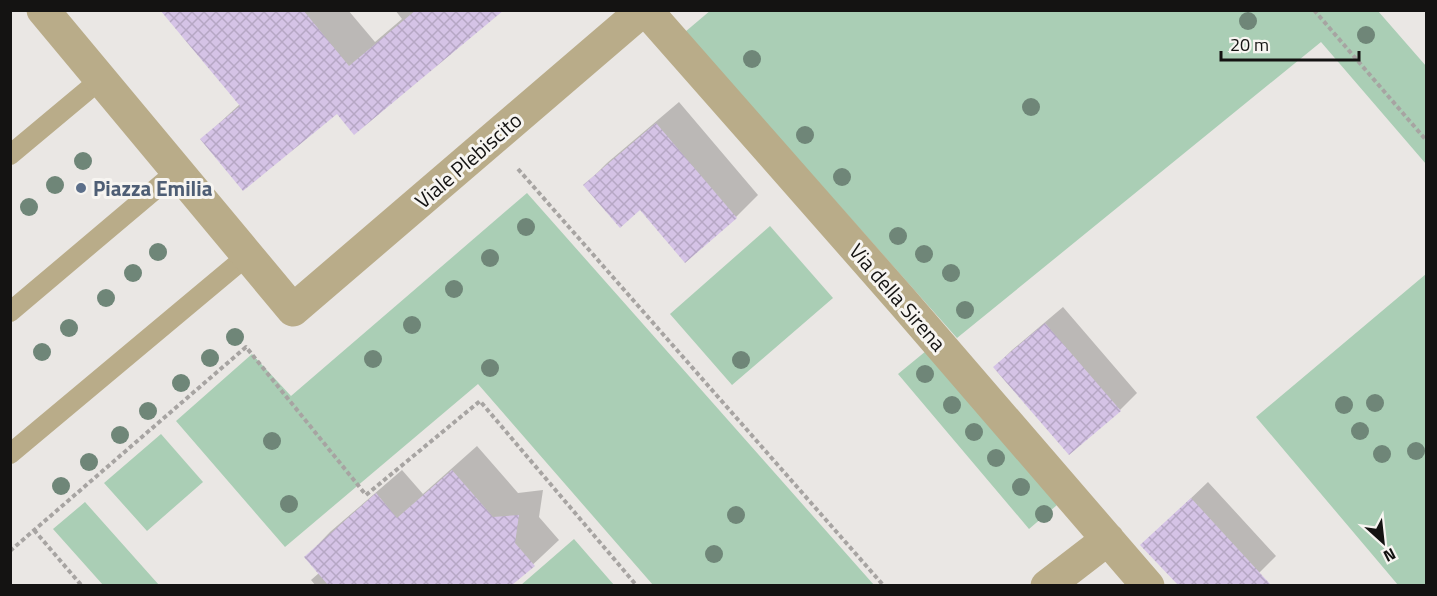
<svg xmlns="http://www.w3.org/2000/svg" width="1437" height="596" viewBox="0 0 1437 596" font-family="'Titillium Web',sans-serif">
<defs>
<pattern id="building-cross-hatch" width="8" height="8" patternUnits="userSpaceOnUse" patternTransform="scale(1.5)"><rect width="8" height="8" fill="#d5c3e6"/><path d="M0 0l8 8M0 8l8-8" fill="none" stroke="#b6a7c4"/></pattern>
</defs>
<rect width="100%" height="100%" fill="#eae7e4"/>
<path fill="#aaceb5" d="M711 10 1378 11 1426 66V164L1321 42 957 338 685 32Z
M527 193 874 585H653L478 384 285 547 176 421 252 354 291 396Z
M770 226 833 298 732 385 670 314Z
M1426 274V585H1398L1256 417Z
M926 351 1057 505 1029 529 898 374Z
M161 434 203 482 147 531 104 483Z
M85 502 159 585H103L53 529Z
M574 539 614 585H521Z"/>
<path fill="#0003" d="M162 10H348L375 42 402 19 395 10H501L338 112 202 139 240 104Z
M679 102 758 195 736 217 640 208 585 185 607 163Z
M1063 307 1137 393 1120 410 995 367 1012 350Z
M477 446 518 493 543 490 539 517 559 540 510 586H468L465 582 461 586H316L311 580 319 573 306 557 330 532 402 470 423 494Z
M1208 482 1276 556 1246 586H1180L1142 545Z"/>
<path fill="url(#building-cross-hatch)" d="M160 10H303L349 66 416 10H504L354 135 337 114 243 191 200 139 240 106Z
M656 123 737 218 685 263 640 210 620 228 583 185Z
M1045 323 1121 411 1069 455 993 367Z
M452 470 493 517 519 515 515 543 535 566 512 585H328L304 557 376 493 397 518Z
M1191 498 1271 585H1178L1140 545Z"/>
<g fill="none" stroke-linecap="round" stroke-linejoin="round">
<path stroke="#a7a4a2" stroke-width="4" stroke-dasharray="4.5 3" stroke-linecap="butt" d="M1314 10 1426 140
M518 169 884 586
M34 530 82 586
M10 551 246 347 366 495 480 401 637 586"/>
<path stroke="#b9ac89" stroke-width="20" d="M10 155 101 79
M10 312 177 171
M10 454 248 255"/>
<path stroke="#b9ac89" stroke-width="33" d="M43 10 293 310 643 10
M646 10 902 301 1148 586
M1047 586 1108 539"/>
</g>
<g fill="#6f8678">
<circle cx="1248" cy="21" r="9"/>
<circle cx="1366" cy="35" r="9"/>
<circle cx="752" cy="59" r="9"/>
<circle cx="1031" cy="107" r="9"/>
<circle cx="805" cy="135" r="9"/>
<circle cx="83" cy="161" r="9"/>
<circle cx="842" cy="177" r="9"/>
<circle cx="55" cy="185" r="9"/>
<circle cx="29" cy="207" r="9"/>
<circle cx="526" cy="227" r="9"/>
<circle cx="898" cy="236" r="9"/>
<circle cx="158" cy="252" r="9"/>
<circle cx="924" cy="254" r="9"/>
<circle cx="490" cy="258" r="9"/>
<circle cx="133" cy="273" r="9"/>
<circle cx="951" cy="273" r="9"/>
<circle cx="454" cy="289" r="9"/>
<circle cx="106" cy="298" r="9"/>
<circle cx="965" cy="310" r="9"/>
<circle cx="412" cy="325" r="9"/>
<circle cx="69" cy="328" r="9"/>
<circle cx="235" cy="337" r="9"/>
<circle cx="42" cy="352" r="9"/>
<circle cx="210" cy="358" r="9"/>
<circle cx="373" cy="359" r="9"/>
<circle cx="741" cy="360" r="9"/>
<circle cx="490" cy="368" r="9"/>
<circle cx="925" cy="374" r="9"/>
<circle cx="181" cy="383" r="9"/>
<circle cx="1375" cy="403" r="9"/>
<circle cx="952" cy="405" r="9"/>
<circle cx="1344" cy="405" r="9"/>
<circle cx="148" cy="411" r="9"/>
<circle cx="1360" cy="431" r="9"/>
<circle cx="974" cy="432" r="9"/>
<circle cx="120" cy="435" r="9"/>
<circle cx="272" cy="441" r="9"/>
<circle cx="1416" cy="451" r="9"/>
<circle cx="1382" cy="454" r="9"/>
<circle cx="996" cy="458" r="9"/>
<circle cx="89" cy="462" r="9"/>
<circle cx="61" cy="486" r="9"/>
<circle cx="1021" cy="487" r="9"/>
<circle cx="289" cy="504" r="9"/>
<circle cx="1044" cy="514" r="9"/>
<circle cx="736" cy="515" r="9"/>
<circle cx="714" cy="554" r="9"/>
</g>
<circle fill="#5c6f8a" stroke="#f7f5f1" stroke-width="2" cx="81" cy="188" r="6"/>
<g text-anchor="middle" dominant-baseline="central" stroke-width="6" stroke-linejoin="round" paint-order="stroke">
<g font-size="21" fill="#141312" stroke="#f7f5f1">
<text transform="translate(468 160) rotate(-41)">Viale Plebiscito</text>
<text transform="translate(898 297) rotate(49)">Via della Sirena</text>
</g>
<g font-size="21" font-weight="bold" fill="#4e5e75" stroke="#f7f5f1" text-anchor="start">
<text x="93" y="188">Piazza Emilia</text>
</g>
</g>
<rect width="1437" height="596" fill="none" stroke="#141312" stroke-width="24"/>
<g transform="translate(1383 542) rotate(153)" stroke="#f7f5f1" stroke-width="4.5" paint-order="stroke">
<path d="M0-4.5L10 22L0 15L-10 22Z" fill="#141312"/>
<text y="-9" font-size="16" font-weight="bold" text-anchor="middle" fill="#141312">N</text>
</g>
<path d="M1221 51v9h138v-9" fill="none" stroke="#141312" stroke-width="3"/>
<text x="1230" y="51" font-size="18" fill="#141312" stroke="#f7f5f1" stroke-width="4.5" paint-order="stroke">20 m</text>
</svg>
